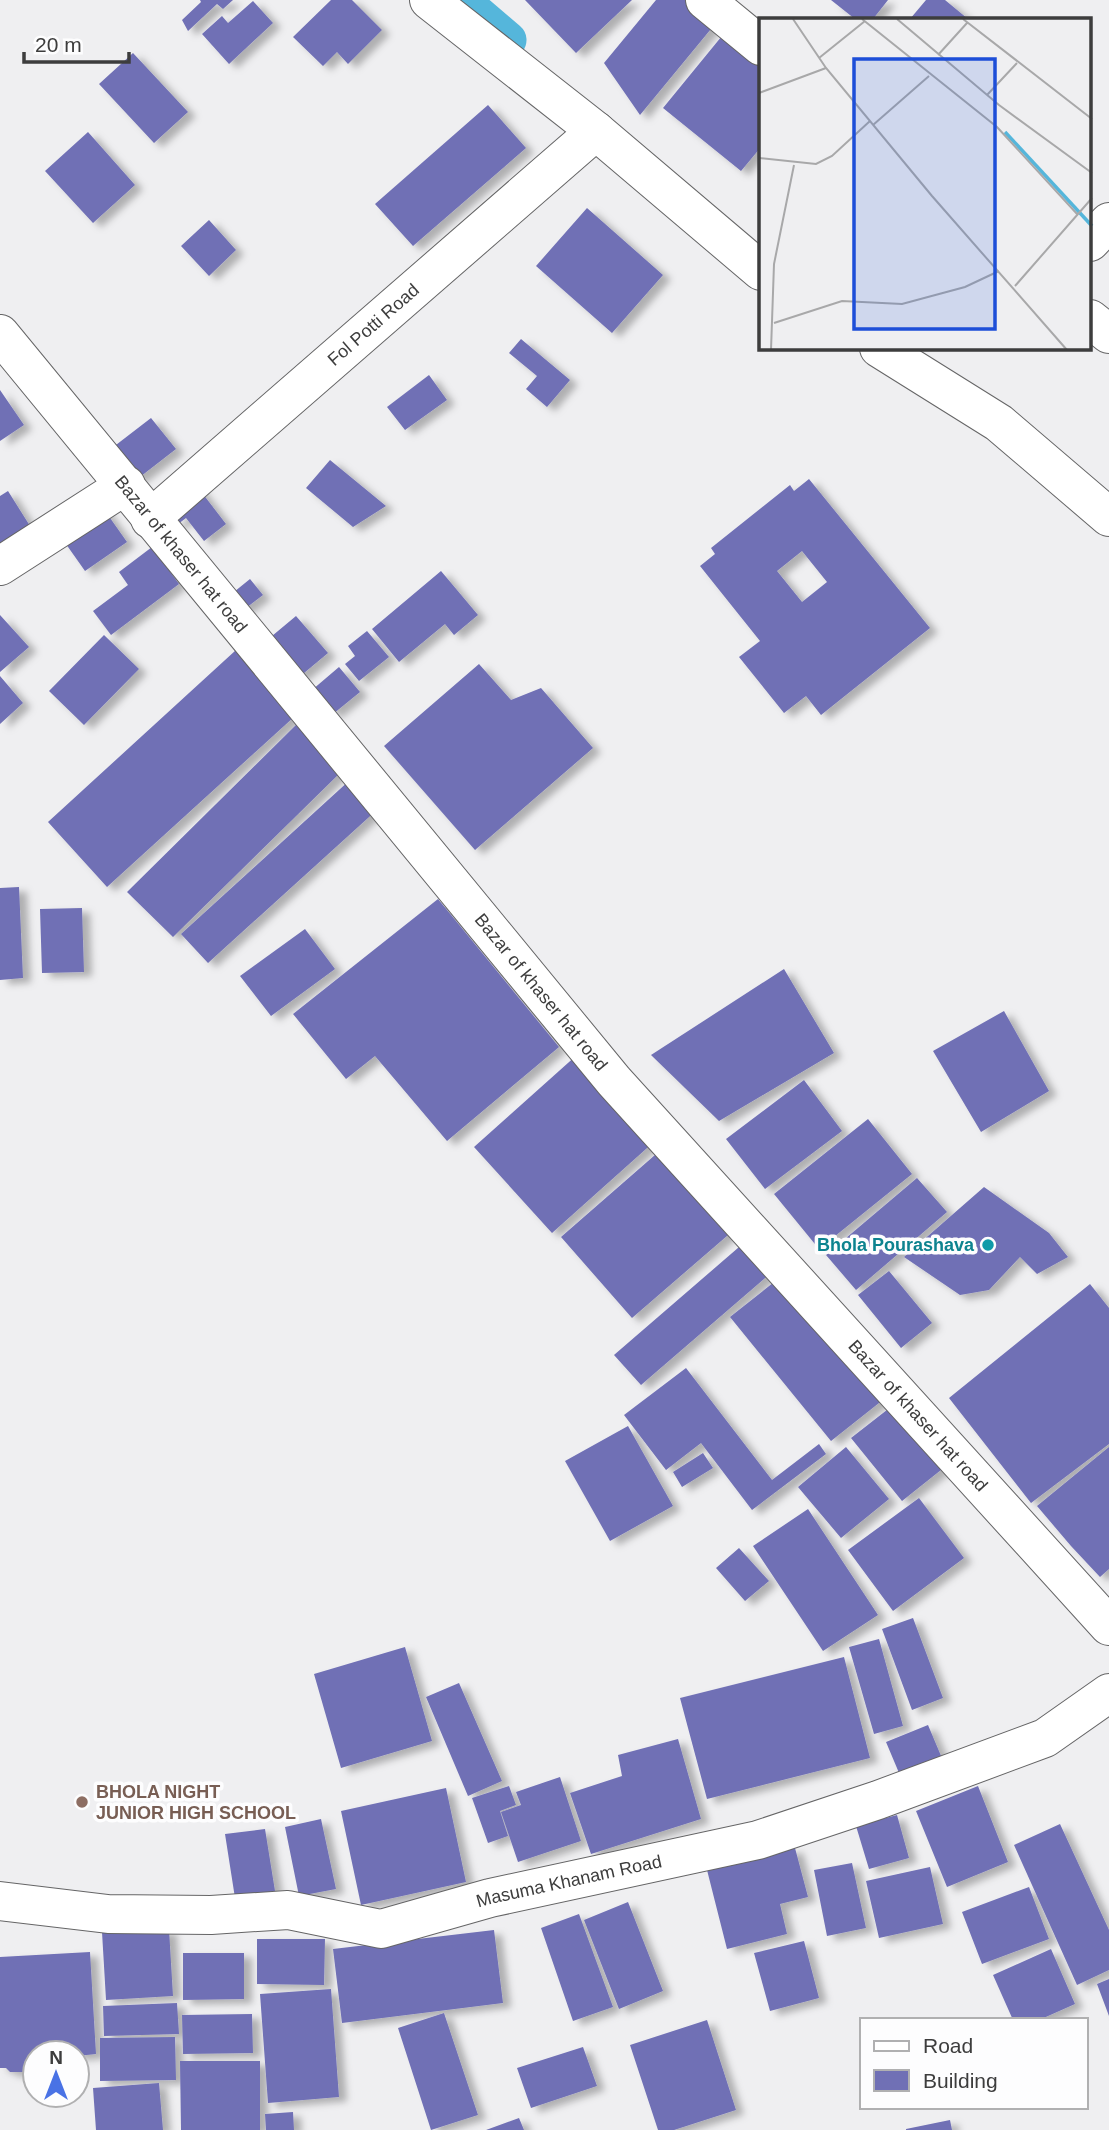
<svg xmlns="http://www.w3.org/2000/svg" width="1109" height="2130" viewBox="0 0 1109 2130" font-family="Arial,sans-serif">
<defs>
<filter id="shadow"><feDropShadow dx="8" dy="4.5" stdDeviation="3.5" flood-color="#0004"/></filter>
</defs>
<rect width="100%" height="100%" fill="#efeff1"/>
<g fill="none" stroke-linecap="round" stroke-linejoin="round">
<path stroke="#55b6db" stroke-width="37" d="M461 0 508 40"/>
</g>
<path fill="#7070b5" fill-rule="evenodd" filter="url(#shadow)" d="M200 0H233L223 9 217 4 188 31 182 20 201 2Z
M331 0H352L382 30 348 64 337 52 323 66 293 37Z
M525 0H632L576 53Z
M656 0H685L715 24 640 115 604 63Z
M831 0H888L873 19H855Z
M926 0H945L968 19H910Z
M253 1 273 23 229 64 202 34 222 16 228 23Z
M726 31 761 60V147L741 171 663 108Z
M133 53 188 112 154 143 99 84Z
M488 105 526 148 413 246 375 204Z
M88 132 135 185 93 223 45 171Z
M587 208 663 275 612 333 536 266Z
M209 220 236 250 209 276 181 246Z
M521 339 570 380 547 407 526 389 537 376 509 353Z
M429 375 447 400 405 430 387 407Z
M0 390 24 425 0 441Z
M151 418 176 449 136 480 112 448Z
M330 460 386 506 353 527 306 488Z
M809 479 930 628 821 715 806 696 784 713 739 657 760 641 700 566 715 554 711 548 790 485 794 491ZM802 551 827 582 802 602 777 571Z
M196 485 226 524 204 541 186 518 169 531Z
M8 491 30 526 0 545V496Z
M103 508 127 542 85 571 61 537Z
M152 547 179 584 111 635 93 611 128 585 119 572Z
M441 571 478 615 454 635 445 624 399 662 372 629Z
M250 579 263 595 242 611 229 596Z
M0 615 29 647 0 672Z
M296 616 328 653 298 678 266 641Z
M367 631 389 657 359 681 345 664 355 656 348 646Z
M104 635 139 669 84 725 49 691Z
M236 650 295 716 107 887 48 822Z
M479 664 511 700 541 688 593 748 475 850 384 746Z
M339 667 360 692 333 714 312 690Z
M0 676 23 703 0 724Z
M297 724 343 770 173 937 127 892Z
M351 779 379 808 208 963 181 934Z
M19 887 23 978 0 980V888Z
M438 899 559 1047 447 1141 375 1056 346 1079 293 1014Z
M82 908 84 972 42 973 40 909Z
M305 929 335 969 271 1016 240 976Z
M784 969 834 1053 719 1121 651 1055Z
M1004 1011 1049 1091 981 1132 933 1051Z
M578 1054 656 1140 552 1233 474 1147Z
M804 1080 842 1131 765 1189 726 1139Z
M868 1119 912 1174 819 1249 774 1194Z
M663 1148 735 1229 632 1318 561 1237Z
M917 1178 947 1212 856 1290 826 1255Z
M984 1187 1049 1233 1068 1257 1037 1274 1020 1257 989 1290 960 1295 904 1257Z
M746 1241 772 1272 641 1385 614 1355Z
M889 1271 932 1323 901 1348 858 1295Z
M783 1275 884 1399 831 1441 730 1317Z
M1090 1284 1109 1308V1444L1031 1503 949 1398Z
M686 1368 772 1480 819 1444 826 1454 752 1510 701 1443 666 1470 624 1415Z
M901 1399 951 1462 902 1501 851 1438Z
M628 1426 673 1506 610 1541 565 1461Z
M846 1447 889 1499 841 1538 798 1487Z
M1109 1447V1569L1100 1577 1071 1546 1037 1506Z
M703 1453 713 1468 682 1487 673 1472Z
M919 1498 964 1558 893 1611 848 1550Z
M808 1509 878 1615 823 1651 753 1546Z
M739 1548 769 1581 745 1601 716 1568Z
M913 1618 943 1698 912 1710 882 1629Z
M879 1639 903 1726 874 1734 849 1647Z
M405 1647 432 1741 341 1768 314 1674Z
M844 1657 870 1758 707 1799 680 1698Z
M459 1683 502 1781 468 1796 426 1697Z
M928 1725 944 1763 902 1780 886 1742Z
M678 1739 701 1819 591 1854 570 1793 622 1776 618 1755Z
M560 1777 581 1841 518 1862 501 1812 521 1805 516 1792Z
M509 1786 516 1805 500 1811 508 1836 488 1843 472 1798Z
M978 1786 1008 1862 947 1887 916 1811Z
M446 1788 466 1882 361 1905 341 1811Z
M897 1815 909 1858 869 1869 856 1826Z
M321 1819 336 1889 299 1896 285 1827Z
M1060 1824 1109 1930V1970L1077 1985 1014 1845Z
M265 1829 275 1891 235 1898 225 1834Z
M795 1848 808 1897 780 1904 787 1934 727 1949 707 1870Z
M852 1863 866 1928 827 1936 814 1870Z
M930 1867 943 1924 879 1938 866 1881Z
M1029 1887 1049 1939 982 1964 962 1912Z
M628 1902 663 1991 619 2009 584 1920Z
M579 1914 613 2007 573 2021 541 1928Z
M169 1929 173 1996 106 2000 102 1932Z
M494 1930 503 2003 342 2023 333 1949Z
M257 1939H325L324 1985 257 1984Z
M804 1941 819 1998 770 2011 754 1953Z
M1051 1949 1075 2004 1039 2020H1013L993 1975Z
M90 1952 96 2054 77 2056V2053H35V2072H10L6 2068H0V1957Z
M183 1953H244V1999L183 2000Z
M1109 1979V2016L1097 1984Z
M331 1989 339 2097 268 2103 260 1994Z
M177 2003 179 2034 104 2036 103 2006Z
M444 2013 478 2115 431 2130 398 2028Z
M252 2014 253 2053 183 2054 182 2015Z
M707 2020 736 2110 674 2130H658L630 2045Z
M175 2037 176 2080 100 2081V2038Z
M583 2047 597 2086 531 2108 517 2068Z
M180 2061H260V2130H181Z
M159 2083 163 2130H96L93 2088Z
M293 2112 294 2130H266L265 2114Z
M519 2118 524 2130H486Z
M950 2120 952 2130H906V2129Z"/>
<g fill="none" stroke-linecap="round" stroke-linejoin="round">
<defs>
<g id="minor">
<path d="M429 0 596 131 761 271"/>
<path d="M705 0 761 46"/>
<path d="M1090 242 1109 222"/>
<path d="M1090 319 1109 334"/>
<path d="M879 348 999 423 1109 517"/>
<path id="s1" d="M150 519 596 131"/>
<path d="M0 566 126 485"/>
<path id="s2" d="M0 1901 108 1914 211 1915 288 1910 381 1929 490 1898 758 1840 878 1800 1045 1738 1109 1693"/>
</g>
<g id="major">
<path id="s3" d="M0 334 614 1081 1109 1626"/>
</g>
</defs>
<use href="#minor" stroke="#656566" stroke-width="40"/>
<use href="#major" stroke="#656566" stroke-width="40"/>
<use href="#minor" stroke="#fff" stroke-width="38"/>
<use href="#major" stroke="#fff" stroke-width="38"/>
</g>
<circle fill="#0f9aa8" stroke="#fdfdfe" stroke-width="2.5" cx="988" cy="1245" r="7"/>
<circle fill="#8d6e63" stroke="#fdfdfe" stroke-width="2.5" cx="82" cy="1802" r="7"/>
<g text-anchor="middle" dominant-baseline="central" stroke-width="7" stroke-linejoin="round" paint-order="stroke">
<g font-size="18" fill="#3d3d3d" stroke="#fdfdfe">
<text stroke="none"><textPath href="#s1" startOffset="296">Fol Potti Road</textPath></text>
<text stroke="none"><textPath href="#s3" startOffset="285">Bazar of khaser hat road</textPath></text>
<text stroke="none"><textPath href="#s3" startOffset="852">Bazar of khaser hat road</textPath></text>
<text stroke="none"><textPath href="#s3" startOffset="1419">Bazar of khaser hat road</textPath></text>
<text stroke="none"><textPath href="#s2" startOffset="578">Masuma Khanam Road</textPath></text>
</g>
<g font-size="18" font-weight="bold" fill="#0d838f" stroke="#fdfdfe" text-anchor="end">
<text x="974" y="1245">Bhola Pourashava</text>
</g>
<g font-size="18" font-weight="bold" fill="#785e54" stroke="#fdfdfe" text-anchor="start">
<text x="96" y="1792">BHOLA NIGHT<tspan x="96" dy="21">JUNIOR HIGH SCHOOL</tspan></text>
</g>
</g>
<g transform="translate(759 18)">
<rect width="332" height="332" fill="#efeff1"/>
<path fill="none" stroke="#55b6db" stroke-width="3.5" d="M246 114 333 208"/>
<path fill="none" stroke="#a8a8a9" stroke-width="2" d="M34 1 67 50 173 178 308 332M103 1 238 109 319 197M138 1 240 87 333 155M204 1 333 101M179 37 208 5M60 40 106 3M0 75 67 50M228 77 258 45M114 107 170 58M0 140 57 146 73 138 111 103M256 268 333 180M15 305 83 283 143 286 206 269 240 253M12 332 15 246 35 147"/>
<path fill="#1d4ed8" fill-opacity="0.15" stroke="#1d4ed8" stroke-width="3.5" d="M95 41H236V311H95Z"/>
<rect width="332" height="332" fill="none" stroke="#3d3d3d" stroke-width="3.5"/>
</g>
<rect x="860" y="2018" width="228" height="91" fill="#fdfdfe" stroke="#b0b0b1" stroke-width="2"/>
<rect x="874" y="2041" width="35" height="10" fill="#ffffff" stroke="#b0b0b1" stroke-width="2"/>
<text x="923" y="2053" font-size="21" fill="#3d3d3d">Road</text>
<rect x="874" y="2070" width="35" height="21" fill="#7070b5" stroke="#b0b0b1" stroke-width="2"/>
<text x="923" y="2088" font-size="21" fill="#3d3d3d">Building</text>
<g transform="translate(56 2074)"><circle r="33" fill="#fdfdfe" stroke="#b0b0b1" stroke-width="2"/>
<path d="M0-5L12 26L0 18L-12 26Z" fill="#4972e5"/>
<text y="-10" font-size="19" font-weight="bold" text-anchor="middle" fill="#3d3d3d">N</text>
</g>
<path d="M24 52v10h105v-10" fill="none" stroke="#3d3d3d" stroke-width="3.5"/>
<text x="35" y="52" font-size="21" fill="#3d3d3d" stroke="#fdfdfe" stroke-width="5" paint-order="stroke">20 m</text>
</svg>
